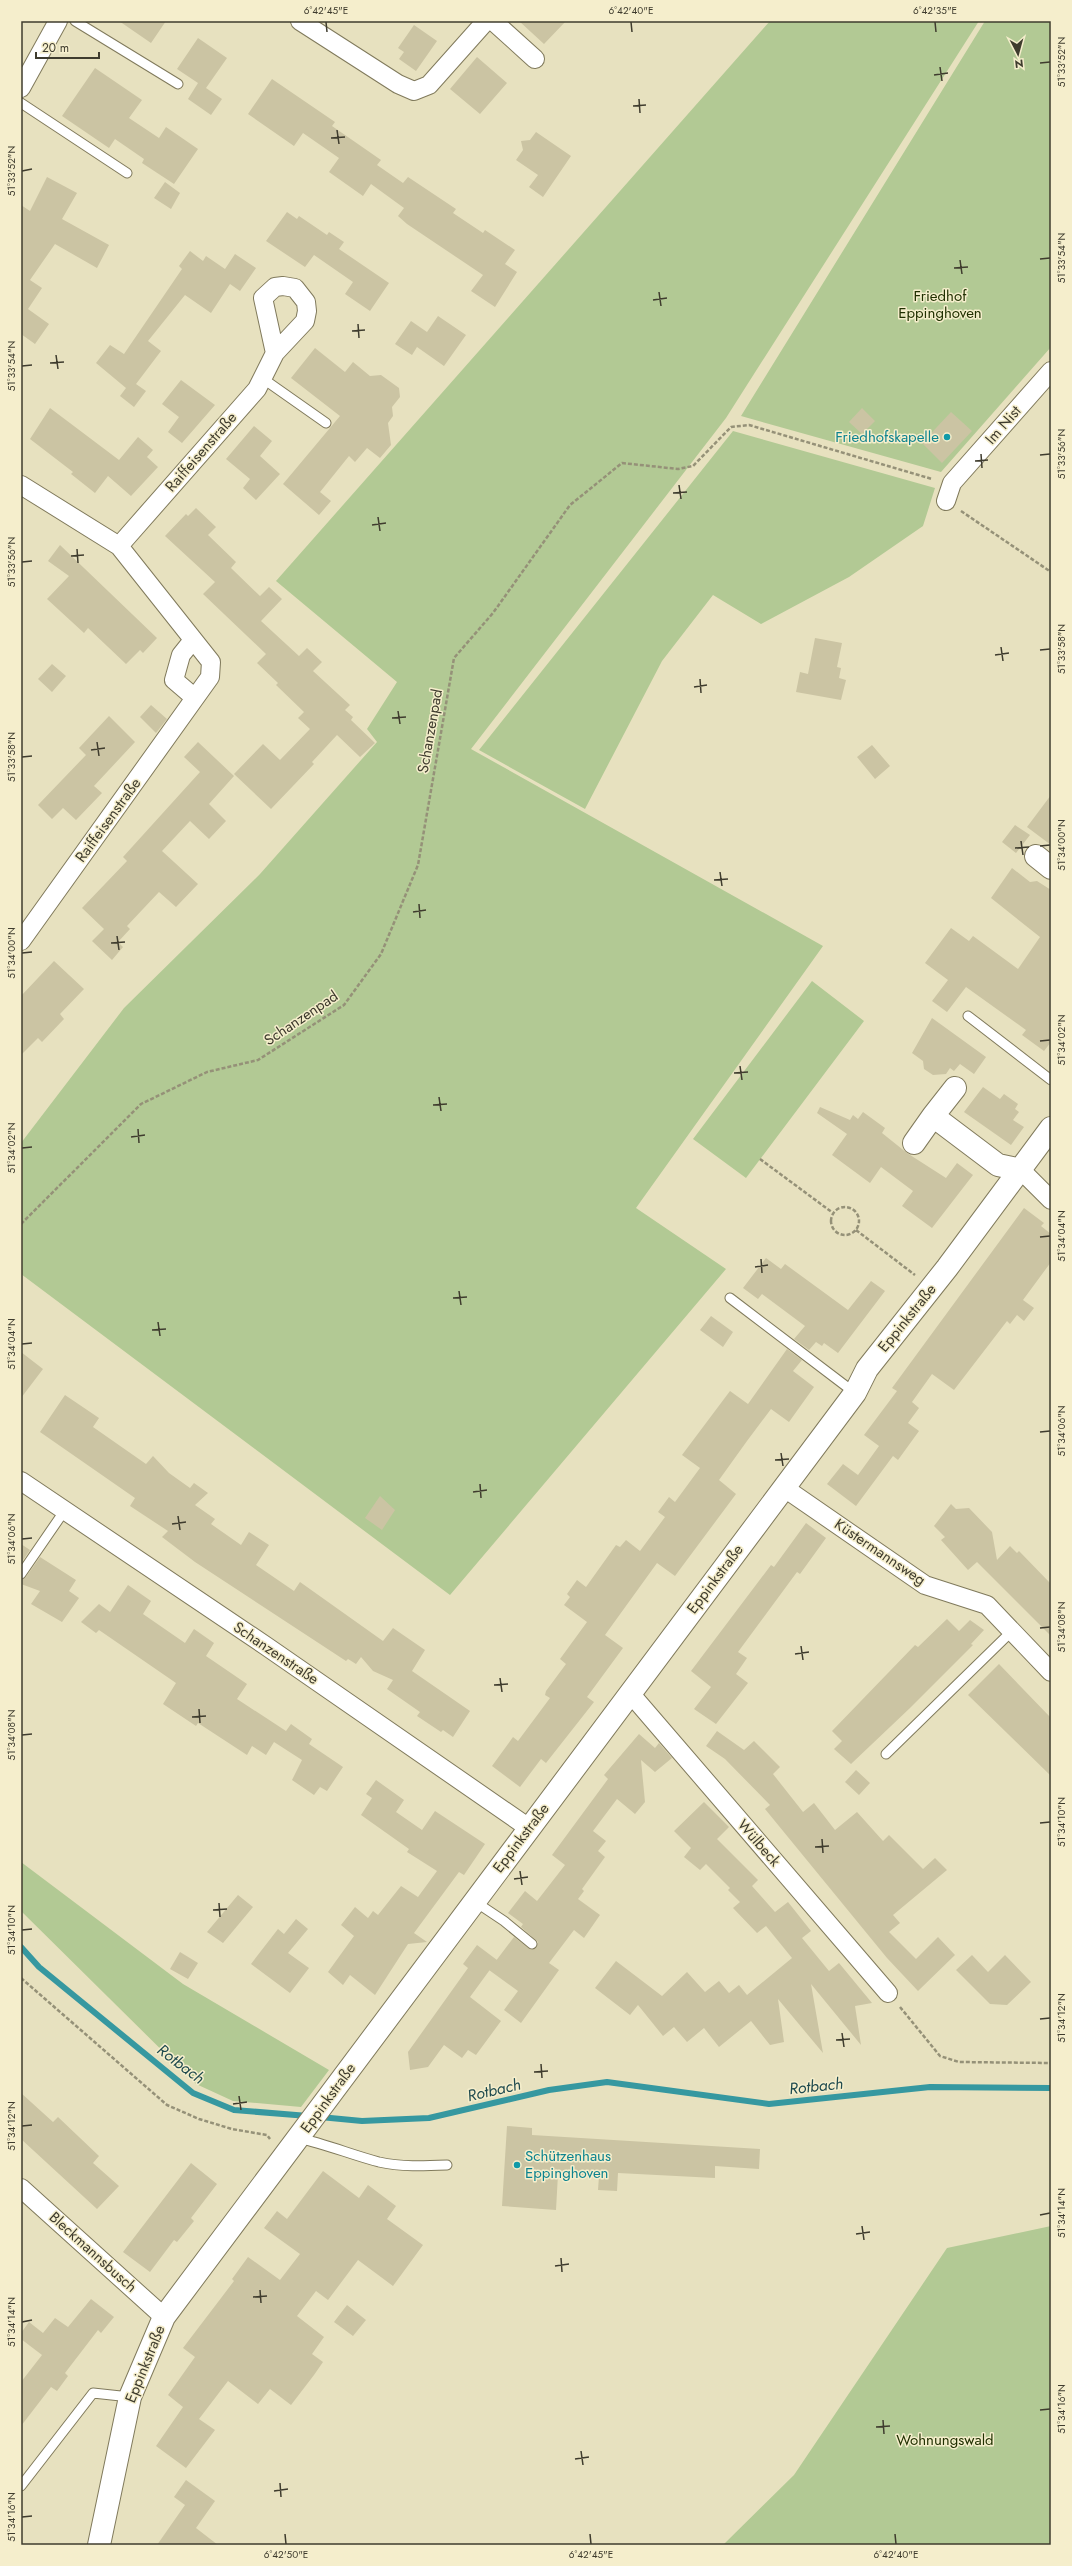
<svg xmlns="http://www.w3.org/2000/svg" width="1072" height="2566" viewBox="0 0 1072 2566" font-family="Jost,sans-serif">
<rect width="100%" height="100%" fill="#e7e1bf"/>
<path fill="#b2c994" d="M770 21H979L726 418 471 749 823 946 636 1208 726 1269 450 1595 21 1274V1143L124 1008 260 874 377 742 367 729 397 682 276 581Z
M985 21H1051V347L941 472 741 416Z
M733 431 935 488 923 526 849 577 761 624 713 595 662 661 585 809 479 750Z
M812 981 864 1021 746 1178 693 1139Z
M21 1862 183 1984 329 2070 301 2107 233 2101 196 2084 21 1911Z
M1051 2226V2545H723L794 2475 947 2248Z"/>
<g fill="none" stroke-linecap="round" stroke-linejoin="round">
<path stroke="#3698a0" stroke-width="6" d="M21 1947 39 1967 193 2093 234 2110 308 2116
M320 2117 362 2121 429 2118 549 2090 607 2082 769 2104 930 2087 1051 2088"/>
</g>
<path fill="#cbc4a3" d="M119 21H166L151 43Z
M519 21H566L544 44Z
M414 25 437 41 416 71 399 59 404 52 398 48Z
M198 38 227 58 206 88 222 99 211 115 188 99 198 83 177 69Z
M477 57 507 83 480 114 450 89Z
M95 68 142 100 129 118 159 138 166 127 198 149 174 184 142 163 144 159 115 139 109 148 62 116Z
M272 79 335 122 332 126 381 160 377 165 403 183 408 177 456 209 453 213 483 233 485 230 515 250 505 264 517 272 495 307 471 291 483 275 407 224 398 216 404 208 371 184 363 196 329 172 339 158 303 133 294 146 248 114Z
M536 132 571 156 543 197 529 187 538 175 516 160 523 150 521 141 530 140Z
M47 177 77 193 62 219 109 245 97 268 55 244 30 280 42 288 28 309 49 324 35 344 21 334V205L30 211Z
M165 182 180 193 171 209 154 198Z
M287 212 297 219 299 216 327 235 329 232 344 242 339 249 389 283 370 311 345 294 353 282 314 255 305 267 266 241Z
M190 251 203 261 206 256 225 269 235 254 256 268 240 291 230 284 211 313 185 295 148 341 161 351 136 384 146 391 134 407 120 396 126 388 96 363 110 345 124 354 182 269 179 266Z
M438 316 466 335 444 366 417 347 412 355 395 344 411 321 427 332Z
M315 348 345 372 353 362 370 376 381 375 399 388 400 397 392 407 393 416 388 423 391 445 380 458 367 448 355 462 349 456 320 492 331 501 319 515 283 484 340 416 291 378Z
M181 380 215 405 182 443 168 432 179 417 162 404Z
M50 408 119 460 138 437 153 450 147 457 158 467 131 496 108 476 95 493 71 474 73 472 30 439Z
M862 408 875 421 862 434 849 422Z
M951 412 972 431 942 463 922 443Z
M254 426 272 441 260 456 280 474 256 500 243 488 250 479 226 459Z
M196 508 216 527 208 535 236 562 231 568 260 596 269 587 282 599 261 621 299 656 307 648 322 662 313 671 350 705 345 710 353 717 351 720 375 743 360 757 337 735 312 762 314 764 271 809 234 774 263 744 280 760 310 729 298 718 304 712 276 685 278 683 257 663 266 654 203 594 215 582 165 536 186 514 188 516Z
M60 545 157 638 143 653 140 650 126 664 88 628 84 633 47 599 69 576 48 561Z
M815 638 842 643 837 667 841 668 839 678 846 680 841 700 796 692 800 672 808 674Z
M52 664 66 676 52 692 38 679Z
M151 705 167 719 156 733 140 717Z
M109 716 135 742 94 786 102 793 76 820 63 808 52 819 38 805 86 755 79 748Z
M198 742 234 776 209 804 226 821 209 839 190 821 162 851 198 884 176 907 159 892 127 926 130 929 118 942 123 947 112 960 92 941 104 929 82 908 127 861 123 857 200 772 184 757Z
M872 745 890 766 875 779 857 757Z
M1051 795V845L1027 827Z
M1015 825 1030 835 1016 853 1002 842Z
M1012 868 1030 882 1037 881 1051 890V1042L1044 1051 1022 1035 1026 1030 966 987 947 1012 932 1001 948 980 925 963 951 928 969 941 973 936 1018 969 1040 937 991 898Z
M54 961 84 989 60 1014 64 1019 42 1042 38 1038 21 1055V996Z
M932 1018 986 1057 974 1074 960 1064 954 1071 950 1068 946 1074 933 1075 924 1069 923 1061 912 1053Z
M983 1087 1000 1099 1004 1094 1018 1104 1015 1109 1019 1112 1013 1120 1024 1127 1011 1145 964 1112Z
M820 1107 850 1120 853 1115 858 1119 863 1112 885 1128 882 1133 907 1153 946 1178 957 1163 973 1175 932 1228 902 1206 913 1191 881 1167 870 1183 832 1155 847 1134 817 1113Z
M1024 1208 1044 1223 1041 1226 1051 1234V1262L1023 1300 1034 1308 1024 1321 1017 1315 1010 1324 1007 1321 954 1390 932 1374 912 1402 919 1408 908 1423 919 1431 898 1460 893 1456 856 1506 827 1484 843 1464 858 1475 879 1446 864 1435 897 1391 892 1388Z
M766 1258 781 1269 785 1264 848 1310 871 1281 885 1291 838 1353 824 1343 822 1346 816 1342 809 1350 794 1339 805 1326 762 1294 758 1299 743 1288Z
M711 1316 733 1332 723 1347 700 1330Z
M787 1349 802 1360 793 1371 814 1387 789 1422 771 1409 747 1441 719 1480 736 1494 675 1576 657 1563 605 1635 623 1648 587 1697 594 1702 546 1763 541 1759 520 1787 492 1766 513 1737 518 1741 550 1698 545 1695 546 1691 566 1664 560 1659 587 1622 564 1605 570 1597 567 1594 577 1580 586 1587 616 1545 620 1547 626 1540 640 1551 665 1517 658 1512 669 1497 675 1502 700 1468 682 1455 730 1391 748 1404Z
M21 1352 43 1369 21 1398Z
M65 1395 99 1418 93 1427 146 1464 153 1456 169 1473 190 1488 194 1483 208 1493 195 1505 215 1519 211 1524 241 1545 249 1532 269 1545 256 1565 294 1591 300 1582 383 1641 393 1628 425 1650 412 1671 470 1711 453 1737 443 1730 441 1732 417 1716 420 1712 387 1689 393 1680 373 1671 361 1657 356 1664 348 1659 346 1661 195 1562 162 1537 168 1531 130 1506 135 1498 40 1432Z
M380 1496 395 1510 382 1530 365 1518Z
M951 1504 956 1509 969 1508 992 1532 997 1560 1010 1546 1017 1553 1019 1551 1051 1584V1636L977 1562 968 1570 941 1540 945 1537 934 1526Z
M806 1523 826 1538 800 1574 797 1572 738 1652 747 1658 736 1674 748 1683 716 1724 694 1709 711 1687 691 1671 771 1565 774 1567Z
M21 1544 30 1550 21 1563Z
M40 1557 76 1580 69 1591 79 1598 62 1622 31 1604 40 1591 21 1584V1580L26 1577Z
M128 1585 151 1601 143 1614 185 1643 194 1629 214 1643 206 1656 247 1684 237 1699 286 1731 291 1724 312 1739 309 1744 343 1767 327 1791 320 1787 314 1795 292 1780 302 1760 274 1742 266 1755 252 1746 247 1755 198 1723 196 1726 163 1704 176 1683 99 1630 96 1633 81 1622 99 1604 110 1612Z
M947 1619 959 1631 970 1620 984 1630 971 1644 973 1645 910 1708 851 1764 834 1749 842 1741 832 1731 915 1645 918 1647Z
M999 1664 1051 1718V1776L968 1695Z
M717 1731 744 1750 754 1741 780 1767 773 1774 803 1812 814 1803 835 1830 857 1812 883 1841 889 1835 923 1869 935 1858 947 1870 893 1915 900 1923 889 1932 916 1959 938 1937 955 1955 918 1991 887 1958 765 1809 770 1805 725 1759 706 1746Z
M639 1734 655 1748 659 1743 672 1758 655 1772 641 1760 645 1802 635 1814 617 1799 593 1831 606 1841 598 1851 605 1857 582 1889 584 1891 578 1899 600 1915 584 1938 574 1930 549 1963 559 1970 521 2023 504 2010 518 1991 489 1970 514 1937 531 1950 536 1948 538 1942 521 1927 523 1924 508 1913 525 1891 537 1901 565 1865 552 1855 608 1779 604 1775Z
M856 1770 870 1783 859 1795 845 1782Z
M376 1780 404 1800 396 1812 422 1830 435 1811 485 1844 464 1875 459 1872 414 1933 427 1942 408 1944 375 1995 350 1975 343 1985 328 1972 354 1936 341 1925 355 1907 368 1918 373 1911 378 1915 401 1886 418 1897 437 1871 407 1852 409 1849 361 1815 372 1798 366 1794Z
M704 1802 729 1827 717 1839 758 1880 752 1886 775 1912 788 1902 811 1931 802 1938 829 1971 839 1963 872 2003 855 2006 861 2045 811 1984 823 2053 778 1999 784 2042 770 2045 751 2021 719 2047 704 2028 687 2042 674 2027 663 2036 638 2005 630 2015 595 1988 616 1961 662 1996 687 1972 705 1992 719 1981 729 1993 739 1985 747 1995 792 1958 766 1926 757 1933 733 1908 740 1902 728 1890 730 1888 706 1864 700 1870 684 1857 691 1848 674 1831Z
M238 1895 253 1907 223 1943 207 1932Z
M296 1919 308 1929 288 1953 309 1968 290 1993 251 1964 278 1929 284 1934Z
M477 1945 497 1960 470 1997 501 2021 476 2055 468 2050 462 2058 444 2045 428 2067 410 2070 408 2052 468 1968 463 1964Z
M180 1952 198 1963 188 1979 170 1969Z
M972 1955 988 1972 1005 1955 1031 1982 1007 2005 990 2004 956 1970Z
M21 2093 53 2122 58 2117 99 2156 93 2163 119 2186 97 2209 21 2139Z
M507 2126 532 2128V2135L760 2149 759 2169 715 2166V2178L618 2173 617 2191 598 2190 599 2176 558 2174 556 2210 502 2206Z
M191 2163 217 2184 191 2218 194 2221 177 2242 174 2240 150 2272 123 2252Z
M323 2171 359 2198 368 2185 396 2206 387 2219 423 2245 393 2286 358 2260 328 2300 316 2291 297 2316 324 2337 312 2354 323 2362 314 2375 291 2405 270 2389 258 2404 228 2381 199 2419 215 2430 186 2468 156 2446 183 2407 168 2395 195 2357 183 2348 234 2281 232 2279 248 2257 280 2280 300 2254 264 2228 277 2211 287 2219Z
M91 2299 114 2317 101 2333 98 2330 65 2373 68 2376 57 2391 51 2387 21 2426V2382L42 2355 21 2339V2333L29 2322 43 2333 55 2318 68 2327Z
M347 2305 366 2320 353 2336 334 2322Z
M186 2480 215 2501 196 2528 218 2545H157L185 2505 174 2497Z"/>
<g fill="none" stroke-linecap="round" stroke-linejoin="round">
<defs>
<path id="service" d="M75 21 178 84
M21 103 127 173
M262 378 326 423
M968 1016 1051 1080
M730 1298 855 1393
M21 1574 65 1510
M886 1754 1012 1631
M474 1901 504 1921 532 1944
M298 2138C326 2144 352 2155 379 2162 401 2167 424 2166 447 2165
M21 2486 93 2393 130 2397"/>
<path id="minor" d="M300 21 398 84 414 91 429 85 486 21
M493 21 535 59
M21 88 58 21
M21 485 119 546 211 662 210 677 21 941
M946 501 952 483 1051 371
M119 546 257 389 275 353 305 321 307 311 306 302 295 288 283 286 275 287 263 298 275 353
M193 640 181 655 174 680 195 698
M1021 1170 1051 1200
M21 1481 266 1646 529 1828
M783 1487 925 1585 987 1605 1051 1672
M630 1693 888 1993
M21 2188 164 2317"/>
<path id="tertiary" d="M1036 856 1051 868
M933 1116 955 1088
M914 1143 933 1116 998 1165 1021 1170
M99 2545 130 2397 164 2317 855 1393 867 1369 947 1268 1051 1128"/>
</defs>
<use href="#service" stroke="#807a5c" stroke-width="11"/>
<use href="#minor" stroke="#807a5c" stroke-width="20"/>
<use href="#tertiary" stroke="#807a5c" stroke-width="24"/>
<path stroke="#959178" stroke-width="2.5" stroke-dasharray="4 2" stroke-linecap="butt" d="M961 511 1051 572
M760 1159 833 1213
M831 1221a14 14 0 1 1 28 0a14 14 0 1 1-28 0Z
M21 1224 141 1104 207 1072 258 1060 344 1005 381 954 418 865 454 658 493 613 570 505 622 463 678 469 693 466 731 427 749 425 932 479
M856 1230 915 1275
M21 1978 167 2105 199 2119 232 2129 267 2135 270 2139
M900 2007 940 2056 959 2062 1051 2063"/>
<use href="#service" stroke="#fff" stroke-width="9"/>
<use href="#minor" stroke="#fff" stroke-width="18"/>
<use href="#tertiary" stroke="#fff" stroke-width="22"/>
</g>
<path fill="none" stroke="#3f3c2e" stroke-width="1.5" d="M326 22 327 32M631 22 632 32M935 22 936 32M1040 63 1050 62M940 67 942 81M934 75 948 73M639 99 640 113M633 106 646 105M337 130 339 144M331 138 345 137M22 171 32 169M1040 259 1050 258M960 260 962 274M954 268 968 267M659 292 661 306M653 300 667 298M358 324 359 338M352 331 365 330M56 355 58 369M50 363 64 362M22 366 32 365M981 454 982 468M1040 455 1050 454M975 461 988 460M679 485 681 499M673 493 687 492M378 517 380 531M372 525 386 523M77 549 78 563M71 556 84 555M22 562 32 561M1001 647 1003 661M1040 650 1050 649M995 655 1009 653M700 679 701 693M694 687 707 685M398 711 400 724M392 718 406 717M97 742 99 756M91 750 105 748M22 757 32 756M1021 841 1023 855M1040 846 1050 845M1015 848 1029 847M720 872 722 886M714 880 728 879M419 904 420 918M413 912 426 910M117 936 119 950M111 943 125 942M22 953 32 952M1040 1041 1050 1040M740 1066 742 1080M734 1073 748 1072M439 1097 441 1111M433 1105 447 1104M138 1129 139 1143M131 1137 145 1135M22 1148 32 1147M1040 1237 1050 1236M761 1259 762 1273M755 1267 768 1265M459 1291 461 1305M453 1298 467 1297M158 1322 160 1336M152 1330 166 1329M22 1344 32 1343M1040 1432 1050 1431M781 1453 783 1466M775 1460 789 1459M480 1484 481 1498M473 1492 487 1490M178 1516 180 1530M172 1524 186 1522M22 1539 32 1538M1040 1628 1050 1627M801 1646 803 1660M795 1654 809 1652M500 1678 502 1692M494 1685 508 1684M199 1709 200 1723M192 1717 206 1716M22 1735 32 1734M1040 1823 1050 1822M822 1839 823 1853M815 1847 829 1846M520 1871 522 1885M514 1879 528 1877M219 1903 220 1917M213 1910 227 1909M22 1930 32 1929M1040 2019 1050 2018M842 2033 844 2047M836 2040 850 2039M541 2064 542 2078M534 2072 548 2071M239 2096 241 2110M233 2104 247 2102M22 2126 32 2125M1040 2215 1050 2213M862 2226 864 2240M856 2234 870 2232M561 2258 562 2272M555 2266 569 2264M260 2290 261 2303M253 2297 267 2296M22 2322 32 2320M1040 2410 1050 2409M883 2420 884 2434M876 2427 890 2426M581 2451 583 2465M575 2459 589 2457M280 2483 281 2497M274 2491 288 2489M22 2517 32 2516M285 2534 286 2544M590 2534 591 2544M895 2534 896 2544"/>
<g fill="#0f9aa8" stroke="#f5eecc" stroke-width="1.5">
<circle cx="947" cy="437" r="4"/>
<circle cx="517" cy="2165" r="4"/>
</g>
<g text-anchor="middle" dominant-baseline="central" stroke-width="3" stroke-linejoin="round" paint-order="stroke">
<g font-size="15" fill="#203001" stroke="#f5eecc">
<text x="940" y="296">Friedhof<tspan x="940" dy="17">Eppinghoven</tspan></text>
<text x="945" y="2440">Wohnungswald</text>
</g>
<g font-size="15" fill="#3f3c2e" stroke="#f5eecc">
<text transform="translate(1003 425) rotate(-49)">Im Nist</text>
<text transform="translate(201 452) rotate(-49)">Raiffeisenstraße</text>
<text transform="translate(430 731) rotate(-80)">Schanzenpad</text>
<text transform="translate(108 820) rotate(-54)">Raiffeisenstraße</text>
<text transform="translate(301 1018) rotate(-34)">Schanzenpad</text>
<text transform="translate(907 1318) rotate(-51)">Eppinkstraße</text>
<text transform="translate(880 1552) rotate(34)">Küstermannsweg</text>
<text transform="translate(715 1579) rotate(-53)">Eppinkstraße</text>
<text transform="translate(276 1653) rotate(34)">Schanzenstraße</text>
<text transform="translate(521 1838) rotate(-53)">Eppinkstraße</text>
<text transform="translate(759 1843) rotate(49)">Wülbeck</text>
<text transform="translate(328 2098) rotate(-54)">Eppinkstraße</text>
<text transform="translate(93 2252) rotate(42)">Bleckmannsbusch</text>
<text transform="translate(145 2364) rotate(-68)">Eppinkstraße</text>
</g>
<g font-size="15" fill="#0d838f" stroke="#f5eecc" text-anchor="end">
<text x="939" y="437">Friedhofskapelle</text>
<text x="525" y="2156" text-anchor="start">Schützenhaus<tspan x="525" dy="17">Eppinghoven</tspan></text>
</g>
<g font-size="16" font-style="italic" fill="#1f4a4e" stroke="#f5eecc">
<text transform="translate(181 2064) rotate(37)">Rotbach</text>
<text transform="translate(816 2086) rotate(-6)">Rotbach</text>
<text transform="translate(494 2090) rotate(-13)">Rotbach</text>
</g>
</g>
<rect width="1072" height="2566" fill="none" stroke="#f5eecc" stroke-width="44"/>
<g transform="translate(1018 54) rotate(174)" stroke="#f5eecc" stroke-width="3" paint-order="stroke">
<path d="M0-3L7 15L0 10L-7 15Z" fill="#3f3c2e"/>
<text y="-6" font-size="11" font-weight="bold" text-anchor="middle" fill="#3f3c2e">N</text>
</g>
<path d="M36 52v6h63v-6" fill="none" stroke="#3f3c2e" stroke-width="2"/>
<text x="42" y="52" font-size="12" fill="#3f3c2e" stroke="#f5eecc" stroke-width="3" paint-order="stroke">20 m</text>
<rect x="22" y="22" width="1028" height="2522" fill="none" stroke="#3f3c2e" stroke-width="1.5"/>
<g font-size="10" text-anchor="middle" fill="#3f3c2e">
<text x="326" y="14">6°42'45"E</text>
<text x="631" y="14">6°42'40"E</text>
<text x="935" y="14">6°42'35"E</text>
<text transform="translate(1061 62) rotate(-90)" y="4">51°33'52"N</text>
<text transform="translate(11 171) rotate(-90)" y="4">51°33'52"N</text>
<text transform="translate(1061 258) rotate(-90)" y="4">51°33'54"N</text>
<text transform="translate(11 366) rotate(-90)" y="4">51°33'54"N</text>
<text transform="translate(1061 454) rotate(-90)" y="4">51°33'56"N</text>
<text transform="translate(11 562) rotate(-90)" y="4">51°33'56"N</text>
<text transform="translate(1061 649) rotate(-90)" y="4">51°33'58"N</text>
<text transform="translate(11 757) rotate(-90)" y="4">51°33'58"N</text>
<text transform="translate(1061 845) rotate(-90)" y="4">51°34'00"N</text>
<text transform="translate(11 953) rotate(-90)" y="4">51°34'00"N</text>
<text transform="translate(1061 1040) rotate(-90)" y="4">51°34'02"N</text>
<text transform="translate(11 1148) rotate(-90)" y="4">51°34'02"N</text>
<text transform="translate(1061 1236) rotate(-90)" y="4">51°34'04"N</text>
<text transform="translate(11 1344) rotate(-90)" y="4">51°34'04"N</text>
<text transform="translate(1061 1431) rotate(-90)" y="4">51°34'06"N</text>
<text transform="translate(11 1539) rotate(-90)" y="4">51°34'06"N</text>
<text transform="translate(1061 1627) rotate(-90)" y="4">51°34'08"N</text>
<text transform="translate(11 1735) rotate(-90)" y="4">51°34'08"N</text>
<text transform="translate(1061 1822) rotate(-90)" y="4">51°34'10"N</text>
<text transform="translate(11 1930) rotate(-90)" y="4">51°34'10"N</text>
<text transform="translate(1061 2018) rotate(-90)" y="4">51°34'12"N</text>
<text transform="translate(11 2126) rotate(-90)" y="4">51°34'12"N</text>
<text transform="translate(1061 2213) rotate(-90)" y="4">51°34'14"N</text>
<text transform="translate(11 2322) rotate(-90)" y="4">51°34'14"N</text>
<text transform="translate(1061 2409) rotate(-90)" y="4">51°34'16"N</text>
<text transform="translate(11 2517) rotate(-90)" y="4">51°34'16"N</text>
<text x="286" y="2558">6°42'50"E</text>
<text x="591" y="2558">6°42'45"E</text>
<text x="896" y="2558">6°42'40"E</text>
</g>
</svg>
